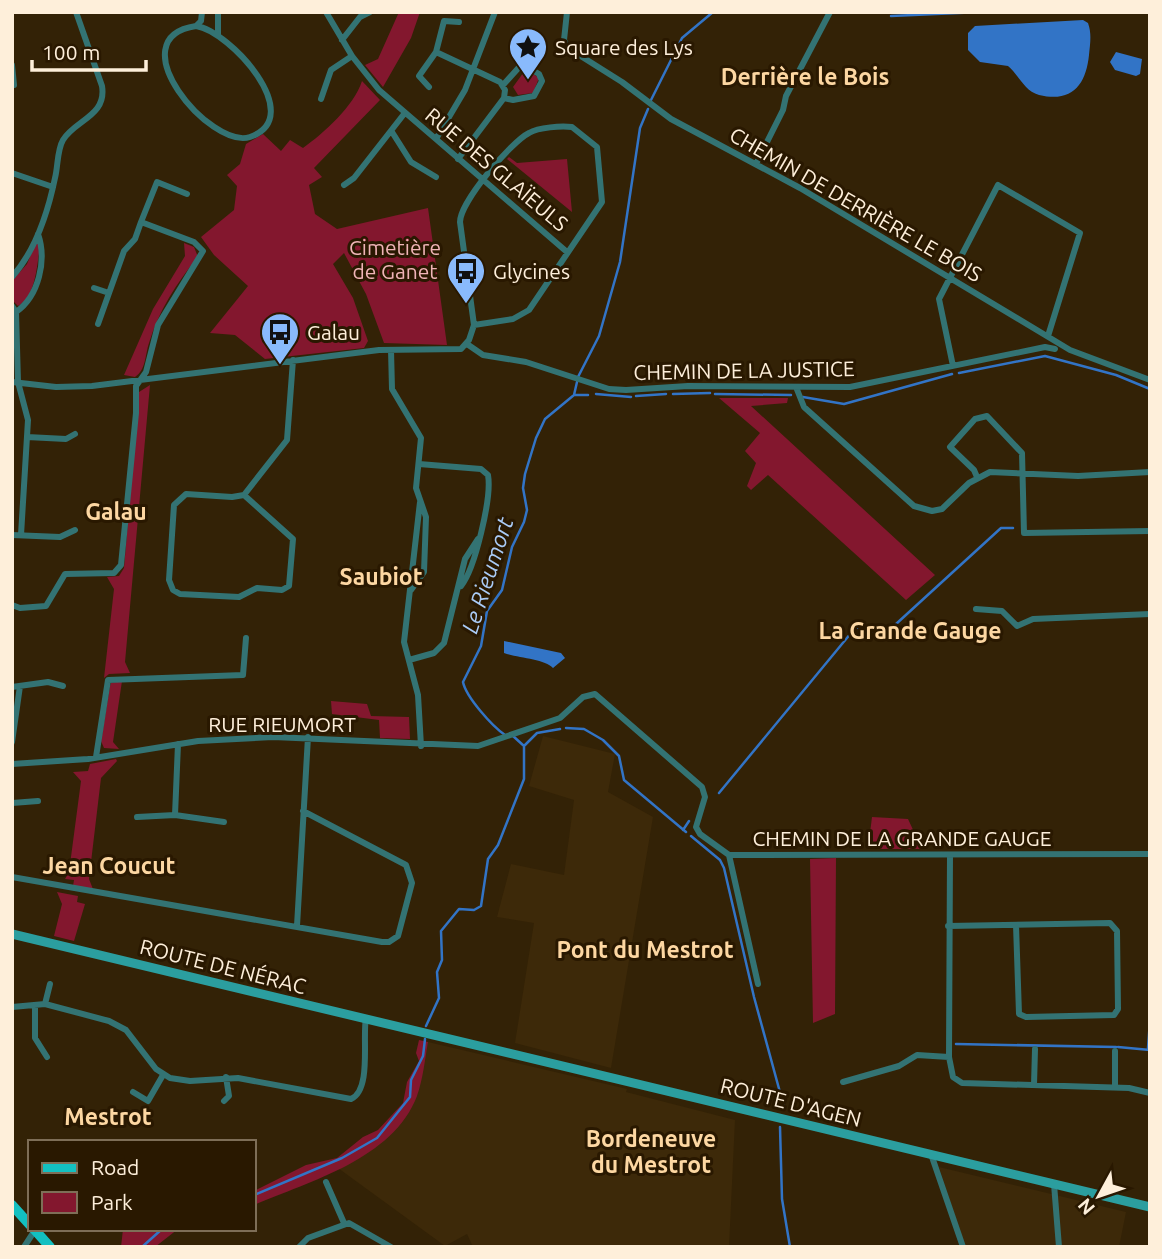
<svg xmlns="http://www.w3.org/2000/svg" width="1162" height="1259" viewBox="0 0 1162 1259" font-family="Ubuntu,sans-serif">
<rect width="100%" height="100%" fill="#332206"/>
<path fill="#3d2909" d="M543 736 615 754 608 792 653 817 611 1068 515 1043 534 923 497 917 511 864 564 875 574 800 529 786Z
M428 1042 627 1089 626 1092 735 1120 729 1247H473L467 1234 445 1246 338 1168 371 1150 417 1095Z
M939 1167 1126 1212 1119 1247H965Z"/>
<path fill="#83172e" d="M399 12H420L411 38 383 87 365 65 378 59Z
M526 69 539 78 533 93 518 95 513 87Z
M362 81 380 100 314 168 322 177 309 185 315 214 337 229 428 208 447 345 384 343 366 294 344 253 333 264 353 298 368 341 364 348 265 359 235 335 210 333 248 286 214 255 201 237 234 210 237 186 227 175 240 164 246 144 263 134 281 151 290 140 303 148C324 133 354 106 362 81Z
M509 157 517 163 567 159 572 212 507 159Z
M36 242 40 246C37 264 36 297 18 306L12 300V281L27 264Z
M184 243 194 247 198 257C177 282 158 312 149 343 145 355 146 370 135 377L124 375 153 309 185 256Z
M150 385 125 662 130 673 109 674 104 678 114 589 107 577 119 576 124 568 139 392Z
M719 398H788L787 403 751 406 935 575 906 600 768 475 751 490 747 486 756 463 745 451 760 433Z
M122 681 113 742 119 749 104 748 101 741 110 686 111 683Z
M331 701 367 704 371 716 409 717 410 739 380 738 379 720 332 714Z
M116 759 117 761 101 778 89 879 93 889 73 886 74 880 65 879 69 872 81 781 73 772 88 771 90 764Z
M872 817 908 819 922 849H868Z
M836 858 835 1014 813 1023 810 859Z
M57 892 78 896 77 902 85 904 74 941 54 936 62 904Z
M419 1040 428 1042C425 1059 423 1079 417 1096 393 1159 310 1181 254 1205V1191L306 1165 337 1158 363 1137 378 1130 403 1103 407 1082 419 1061 416 1053Z
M123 1229H178L155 1247H121Z"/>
<path fill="#3274c6" d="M1083 20 1088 23C1092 34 1090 44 1089 55 1086 84 1073 103 1039 95 1024 91 1019 75 1008 66L980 62 968 50V33L975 26Z
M1116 52 1142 59 1140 74 1136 76 1115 70 1110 62Z
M504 641 561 653 565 658 553 668C545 659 518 658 504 653Z"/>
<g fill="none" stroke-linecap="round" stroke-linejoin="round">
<path stroke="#3274c6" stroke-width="2.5" d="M891 16 981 12
M651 100 682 38 713 12
M959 373 1045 356 1116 375 1150 389
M578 377 599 336 620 262 640 128 648 109
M596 394 631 397
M673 394 710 393
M715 394 791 395
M574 395H588
M636 396 666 394
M803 397 844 404 952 374
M566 728 584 729 603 740 619 756 624 780 686 832
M505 735C492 726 466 697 463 682L481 646 487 611 502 590 512 547 524 522 527 510 523 488 525 474 536 438 545 419 574 395 577 382
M524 746 537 733 560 729
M719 793 856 627 884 635 1001 528H1013
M683 830 689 821
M691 836 720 860 724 868 754 997 784 1107
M426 1026 439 998 437 972 442 960 441 931 459 909 474 910 481 906 488 859 498 845 524 779V746L513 736
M956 1044 1116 1047
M1118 1047 1150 1050
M1148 1048 1150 1020
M780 1127 782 1199 790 1247
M254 1195 342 1158 377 1138 410 1097 411 1080 423 1056 425 1039
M142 1247 162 1229"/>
<path stroke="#337373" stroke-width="6" d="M326 12 352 56 379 90 567 252
M567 12 564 40 568 48 622 82 671 119 800 188 1070 350 1150 380
M196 26C230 31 308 117 250 137 211 150 116 38 196 26Z
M196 26 201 21 202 12
M218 34V12
M342 40 360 17 370 12
M436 52 500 82 505 90 504 98 458 159
M12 65 14 85
M503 85 522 64 539 74 542 81 534 96 513 100 504 98
M429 87 419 76 436 52 444 21 459 22
M321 99 331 70 352 56
M392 132 411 162 436 177
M436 139 465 90 495 12
M756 164 783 110 786 96 830 12
M12 173 53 187
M344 185 354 178 404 114
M12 277C36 250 48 212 55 178 58 167 57 150 63 140 75 120 107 116 102 86L76 12
M94 288 109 293
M12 306 16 312 18 382 28 420 21 535
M16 312C39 296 47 260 38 234
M98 324 124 251 135 239 141 222
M467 344 483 355 526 362 609 389 626 390 688 386 850 387 1045 347 1055 349
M391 350 392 389 421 438 416 488 426 517 424 572 411 590
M953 366 939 299 998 185 1080 233 1048 336
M12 382 56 387 92 386 379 350 461 349 469 340 474 325 460 222C460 202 511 142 529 133 539 127 561 126 572 127L597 147 602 202 529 310 513 319 474 325
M796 387 804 407 914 506 932 511 942 509 969 483 990 472 1078 476 1150 472
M27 437 66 439 75 434
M419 464 481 469 488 475C492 497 475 569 461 586
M977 477 974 470 950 447 975 419 987 416 1022 453 1024 533 1150 531
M186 494 232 497 244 495 293 539 289 586 282 590 257 588 239 597 180 594 173 590 169 580 174 505Z
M244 495 287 440 293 360
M420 502 404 642 418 695 421 746
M12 535 60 537 75 530
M12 605 20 608 46 606 65 574 114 573 121 565 136 413V386L146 372 158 325 203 251 194 242 141 222 157 182 187 194
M976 609 1002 611 1017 626 1033 619 1150 614
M409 660 434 653 444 643 465 559 478 539
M12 687 48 682 63 686
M12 742 20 686
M96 757 108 680 243 675 246 638
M12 764 88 759 198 741 273 737 478 746 560 718 583 697 595 694 702 787 705 797 696 827 700 834 729 855 1150 854
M12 803 38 801
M175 815 178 744
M137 817 175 815 224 822
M729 855 758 984
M950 855 949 1057 953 1077 962 1083 1129 1088 1150 1093
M12 877 382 942H389L398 936 412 883 406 865 303 811
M297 926 308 737
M948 926 1110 923 1117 931 1118 1009 1114 1015 1026 1017 1019 1014 1016 925
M45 1004 50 984
M35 1005V1038L47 1057
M12 1007 45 1004 109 1021 126 1030 156 1069 170 1078 190 1081 238 1078 351 1099C372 1090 362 1037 366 1018
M1115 1051V1087
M843 1082 899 1066 917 1055 949 1057
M1034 1085 1035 1049
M133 1092 148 1101 163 1075
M224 1101 229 1096 226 1077
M931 1154 963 1247
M326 1182 344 1223
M1054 1184 1059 1247
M24 1247 35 1230
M299 1247 308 1238 349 1223 391 1247"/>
<path stroke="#2b9e9f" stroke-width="9" d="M12 934 1150 1207"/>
<path stroke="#13c0c1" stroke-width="10" d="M12 1205 30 1225
M34 1229 50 1247"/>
</g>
<defs>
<symbol id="sight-pin" viewBox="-11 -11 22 30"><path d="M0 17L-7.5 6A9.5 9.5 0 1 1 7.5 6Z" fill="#89bafc" stroke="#291800"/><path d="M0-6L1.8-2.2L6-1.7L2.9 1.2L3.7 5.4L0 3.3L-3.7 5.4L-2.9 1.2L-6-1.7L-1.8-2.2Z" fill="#111"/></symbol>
<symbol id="bus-pin" viewBox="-11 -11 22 30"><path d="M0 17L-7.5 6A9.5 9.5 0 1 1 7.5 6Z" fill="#89bafc" stroke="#291800"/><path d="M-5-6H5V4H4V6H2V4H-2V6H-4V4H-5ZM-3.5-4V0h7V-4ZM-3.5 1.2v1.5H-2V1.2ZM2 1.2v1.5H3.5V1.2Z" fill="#111"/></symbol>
</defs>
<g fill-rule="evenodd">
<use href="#sight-pin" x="506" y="25" width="44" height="60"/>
<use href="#bus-pin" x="444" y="249" width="44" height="60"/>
<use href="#bus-pin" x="258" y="310" width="44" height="60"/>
</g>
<g text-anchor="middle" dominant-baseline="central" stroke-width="6" stroke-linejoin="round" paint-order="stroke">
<g font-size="21" fill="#feefda" stroke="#291800" text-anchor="start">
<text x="555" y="47">Square des Lys</text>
<text x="493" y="271">Glycines</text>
<text x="307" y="332">Galau</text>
</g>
<g font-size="21" fill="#feefda" stroke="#291800">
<text transform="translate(497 169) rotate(40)">RUE DES GLAÏEULS</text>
<text transform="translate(856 204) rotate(30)">CHEMIN DE DERRIÈRE LE BOIS</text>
<text transform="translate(744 370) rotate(-1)">CHEMIN DE LA JUSTICE</text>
<text x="282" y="724">RUE RIEUMORT</text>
<text x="902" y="838">CHEMIN DE LA GRANDE GAUGE</text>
<text transform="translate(223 966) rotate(14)">ROUTE DE NÉRAC</text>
<text transform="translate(791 1102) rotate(14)">ROUTE D'AGEN</text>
</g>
<g font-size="21" fill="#f0b4b7" stroke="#291800">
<text x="395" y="247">Cimetière<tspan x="395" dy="24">de Ganet</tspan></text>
</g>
<g font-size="23" font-weight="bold" fill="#fdd7a2" stroke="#291800">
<text x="805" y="76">Derrière le Bois</text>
<text x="116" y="511">Galau</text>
<text x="381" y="576">Saubiot</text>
<text x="910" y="630">La Grande Gauge</text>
<text x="109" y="865">Jean Coucut</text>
<text x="645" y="949">Pont du Mestrot</text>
<text x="108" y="1116">Mestrot</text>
<text x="651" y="1138">Bordeneuve<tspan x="651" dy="26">du Mestrot</tspan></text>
</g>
<g font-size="23" font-style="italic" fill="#aacbf6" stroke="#291800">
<text transform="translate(487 575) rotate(-72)">Le Rieumort</text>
</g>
</g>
<rect width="1162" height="1259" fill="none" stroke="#feefda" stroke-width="28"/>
<rect x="28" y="1140" width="228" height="91" fill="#291800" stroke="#7e6e57" stroke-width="2"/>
<rect x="42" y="1163" width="35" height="10" fill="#13c0c1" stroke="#7e6e57" stroke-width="2"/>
<text x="91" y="1175" font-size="21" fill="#feefda">Road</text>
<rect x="42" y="1192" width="35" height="21" fill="#83172e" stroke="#7e6e57" stroke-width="2"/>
<text x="91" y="1210" font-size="21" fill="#feefda">Park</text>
<g transform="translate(1099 1196) rotate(230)" stroke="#291800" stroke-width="5" paint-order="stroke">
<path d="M0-5L12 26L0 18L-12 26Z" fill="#feefda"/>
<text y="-10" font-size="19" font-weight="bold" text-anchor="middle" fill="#feefda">N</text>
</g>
<path d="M32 60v10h114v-10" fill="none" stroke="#feefda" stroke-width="3.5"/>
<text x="42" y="60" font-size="21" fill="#feefda" stroke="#291800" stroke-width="5" paint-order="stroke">100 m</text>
</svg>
